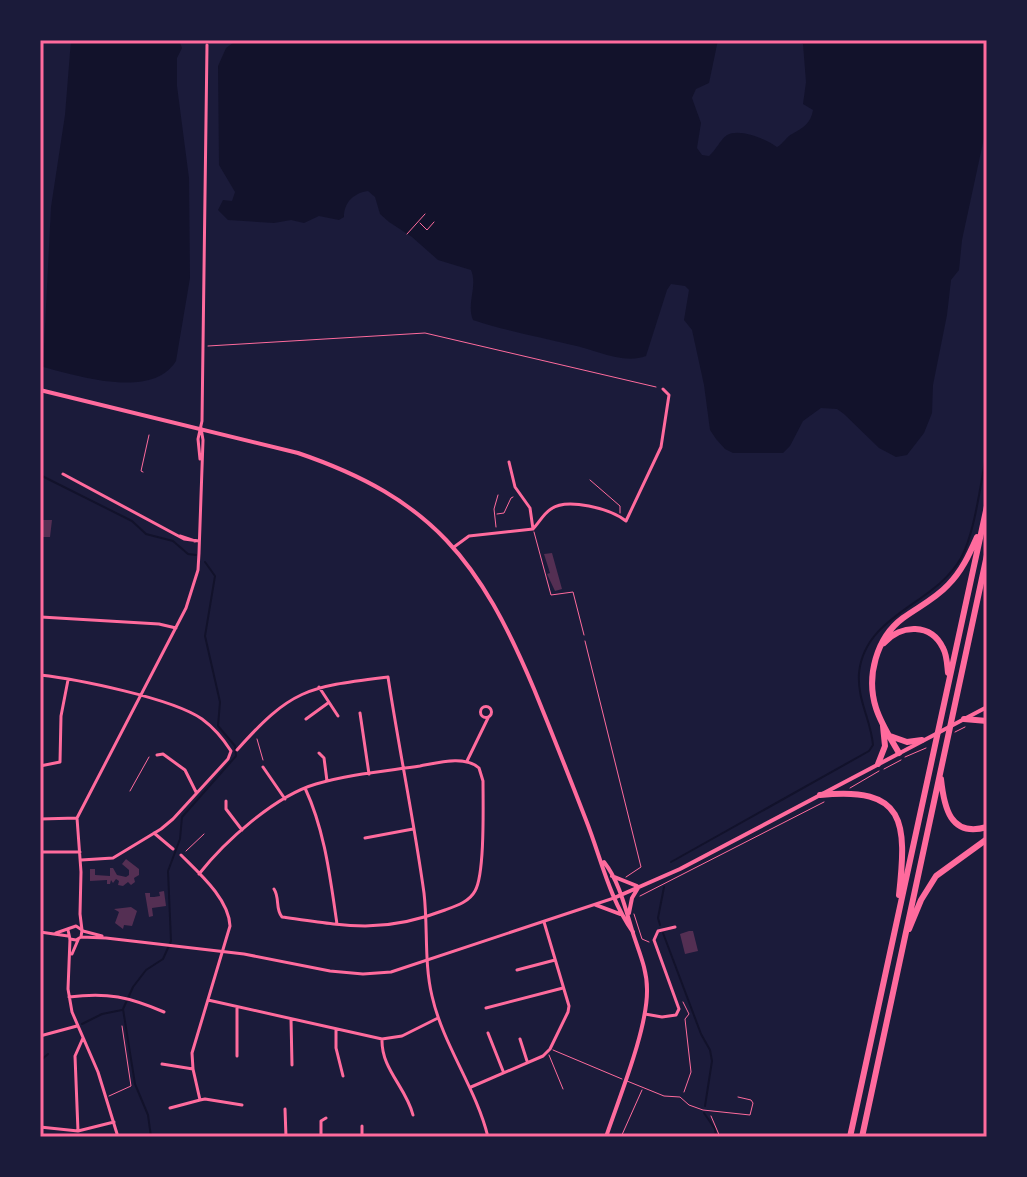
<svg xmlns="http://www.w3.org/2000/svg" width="1027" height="1177" viewBox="0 0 1027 1177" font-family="Literata,serif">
<rect width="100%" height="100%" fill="#1b1b3a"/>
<path fill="#12122b" d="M71 40H179L182 48 177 58V86L189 178 190 278 176 361C152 400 79 376 43 367L51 207 65 115Z
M237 40H718L709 83 696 89 692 98 701 123 697 148 702 155 709 156C716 150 720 140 727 135 740 128 766 139 777 147 783 144 787 136 792 134 803 128 811 123 813 110L803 104 806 82 803 44 792 40H987V124L962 240 959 270 951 280 947 315 933 385 932 413 924 433 907 455 896 457 879 448 844 414 837 409 821 408 803 421 790 446 783 453H733L725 449 716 439 710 430 704 385 692 330 684 320 689 290 685 286 671 284 667 290 646 356C623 365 594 349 572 345 539 337 506 331 473 320 466 303 478 287 471 270L438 260 412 237 389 222 380 214 375 197 368 191C354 193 344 202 344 217L339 220 319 216 304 223 291 220 274 223 228 220 218 210 223 200 232 201 235 192 219 165 218 66 226 48Z"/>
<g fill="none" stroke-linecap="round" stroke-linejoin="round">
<path stroke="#12122b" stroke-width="2" d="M40 44 41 40
M40 475 132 521 146 534 173 541 188 554 196 555
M671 862 869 751 873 745C871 720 857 700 859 673 865 614 935 605 961 558 975 533 981 480 987 451
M660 925 658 918 664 887
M663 933 701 1034 710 1050 712 1061 705 1106
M82 1024 102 1014 122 1010
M40 1061 48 1054
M704 1113 715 1129 716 1137
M151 1137 148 1115 135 1084 123 1009 133 987 146 970 163 959 171 941 168 871 180 839 182 817 236 756 235 746 218 726 220 702 205 636 215 576 205 562"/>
</g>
<path fill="#542f53" d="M40 520H52L50 537H40Z
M552 553 562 589 555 591 547 574 550 573 544 554Z
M126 859 139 869V875L134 878 135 882 131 885 128 882 123 886 118 885 119 881 116 879 113 883 111 880 110 884H107V880L90 881V869H95V875L110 876V868H113L117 875 126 877 129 875V870L122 864Z
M164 891 166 906 152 908 153 916 149 917 145 893H150V897H154L160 896 159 892Z
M131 907 137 911 132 926 124 925 123 929 115 923 119 912 114 909Z
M689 931H693L698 951 685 954 680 934Z"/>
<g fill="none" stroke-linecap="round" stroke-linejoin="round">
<path stroke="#ff6b9d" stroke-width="1" d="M420 223 427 230 434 222
M407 234 425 214
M208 346 425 333 656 387
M143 472 141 471 149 435
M497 514 504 513 511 498 513 497
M496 527 494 509 498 495
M585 641 641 867 626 877
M955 732 965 727
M257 739 263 760
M905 757 926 748
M884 769 901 760
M850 788 879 771
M130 791 149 757
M186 851 204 834
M640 896 824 802
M634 914 642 939 649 942
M683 1002 689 1014 685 1019 691 1072 684 1092
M711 1116 720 1137"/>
<path stroke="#ff6b9d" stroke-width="1" d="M590 480 620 506V513
M534 532 551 595 573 592 584 635
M553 1050 622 1079
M549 1055 563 1089
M627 1081 664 1096 680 1097 689 1105 703 1110 750 1115 753 1103 751 1100 738 1097
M109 1096 131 1086 122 1026
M621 1137 642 1090"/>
<path stroke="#ff6b9d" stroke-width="3" d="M200 459 198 439 202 421 207 45
M509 462 515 487 530 508 533 529
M63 474 184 539 199 541
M180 536 195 541
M454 547 469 536 533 529C538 524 544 513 551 509 567 497 611 509 626 521L661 447 669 395 663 389
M41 617 159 624 176 628
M40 675C76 679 172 698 202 719 213 727 224 740 231 751L228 759 173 819 161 829 113 858 81 860
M319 687 338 716
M480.5 712a5.5 5.5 0 1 1 11 0a5.5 5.5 0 1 1-11 0Z
M360 713 369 774
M306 719 328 703
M237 750C292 688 308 687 388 677 399 749 414 821 424 893 428 927 424 963 432 996 443 1045 476 1088 488 1137
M319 753 324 758 327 781
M157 755 163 754 185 770 196 792
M467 761 488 718
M40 766 60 762 61 716 68 680
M263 767 285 799
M305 788C325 831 330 877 337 924
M226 801V809L242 830
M40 819 77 818
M154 833 173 849
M365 838 413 829
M42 852H80
M199 874C225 841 275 796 316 784 349 774 386 771 420 766 437 763 465 755 479 768L483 781C483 804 485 874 475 891 469 902 456 906 445 910 383 934 345 926 282 917 275 909 280 898 274 889
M82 930 80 914 81 872 77 818 186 608 198 570 199 553 203 440 201 428
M70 939 68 989 72 1012 98 1072 118 1137
M72 954 78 940
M517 970 555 960
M69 997C108 992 129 997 164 1012
M208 1000 382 1039 402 1036 438 1018
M486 1008 563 988
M645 1014 662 1017 676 1015 679 1009 654 940 658 931 675 927
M291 1019 292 1065
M336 1029V1048L343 1076
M488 1033 503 1071
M40 1036 77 1026
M382 1039C381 1069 406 1087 413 1115
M520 1039 527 1061
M237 1056V1008
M162 1064 193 1069
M471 1087 543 1056 550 1049 568 1012 569 1006 544 922
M200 1100 205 1099 242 1105
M170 1108 200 1100 193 1069 192 1053 230 926C229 899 199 873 181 855
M285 1109 286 1137
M40 1127 78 1131 114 1122
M78 1131 75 1056 83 1038
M321 1137V1121L326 1118
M362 1137V1126"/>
<path stroke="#ff6b9d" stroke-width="3" d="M83 931 102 936
M40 932 68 936
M56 933 76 926 82 930 81 937 76 940 70 939 68 930
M81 937 106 938 244 954 330 971 363 974 391 972 614 898"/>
<path stroke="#ff6b9d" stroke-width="4" d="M40 390 298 453C433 499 480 561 534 689 552 733 569 776 586 820 601 858 609 898 633 932
M604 862C619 881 625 907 632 930 638 950 647 968 647 989 648 1028 619 1098 606 1137
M612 876 637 886
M614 898 680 869 987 707
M596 905 620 914
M629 913 632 898 638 888"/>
<path stroke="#ff6b9d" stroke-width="6" d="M884 643C901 624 931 623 943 648 947 655 947 664 948 673
M964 719 987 721
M890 736 907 742 922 740
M899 753C891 739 881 724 876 708 866 677 876 638 903 618 918 607 935 599 948 585 962 571 969 555 977 537
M878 764 885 746 883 726
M941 779C944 807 950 838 987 827
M820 795C906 786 907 822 899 895
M909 929 921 900 936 876 987 839
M850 1137 987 506
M862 1137 987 555"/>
</g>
<rect width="1027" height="1177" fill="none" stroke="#1b1b3a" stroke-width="84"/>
<rect x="42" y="42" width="943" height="1093" fill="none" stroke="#ff6b9d" stroke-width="3"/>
</svg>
